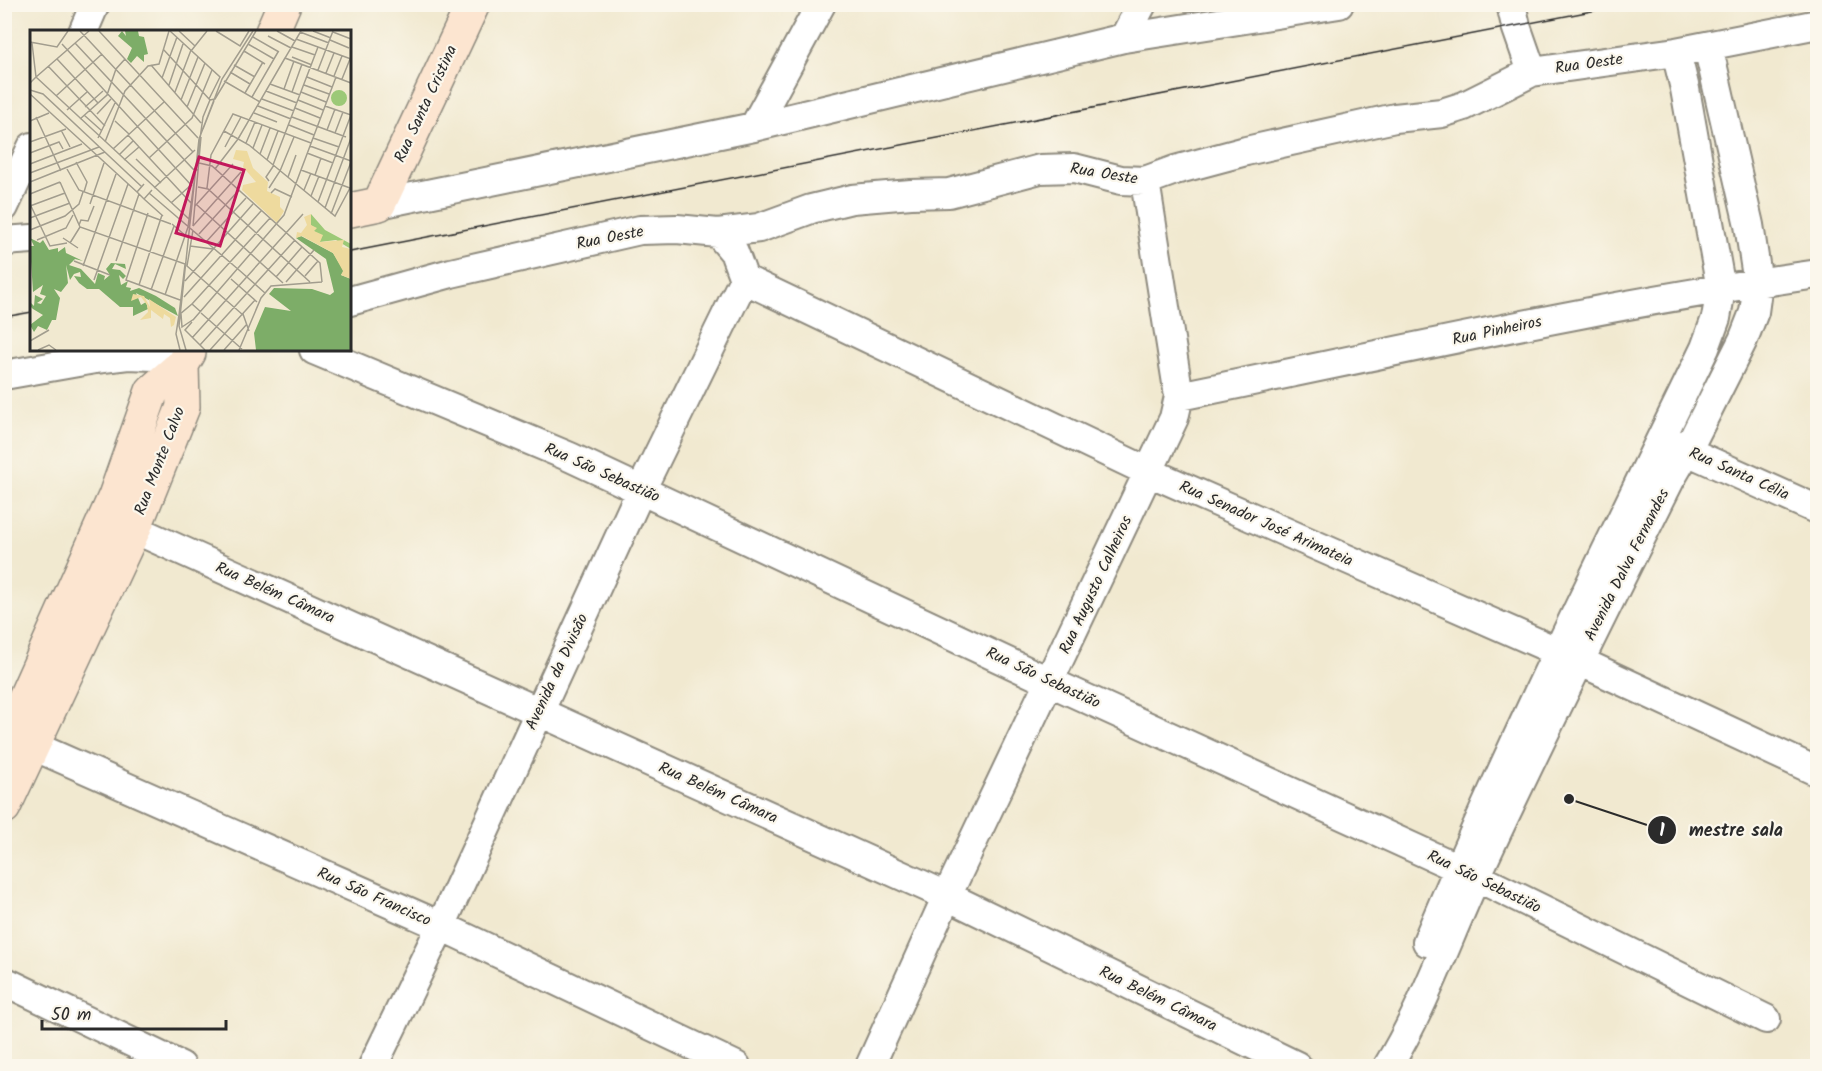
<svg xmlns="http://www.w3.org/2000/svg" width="1822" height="1071" viewBox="0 0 1822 1071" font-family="Kalam,sans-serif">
<rect width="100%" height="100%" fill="#fbf7ec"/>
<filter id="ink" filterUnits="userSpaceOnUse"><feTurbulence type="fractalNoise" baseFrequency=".0167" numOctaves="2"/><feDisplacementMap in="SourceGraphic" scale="12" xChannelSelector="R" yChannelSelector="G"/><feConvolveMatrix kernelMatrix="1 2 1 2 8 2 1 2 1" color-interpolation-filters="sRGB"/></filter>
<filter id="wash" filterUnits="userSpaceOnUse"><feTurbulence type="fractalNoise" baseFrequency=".008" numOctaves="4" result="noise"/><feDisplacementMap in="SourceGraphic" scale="24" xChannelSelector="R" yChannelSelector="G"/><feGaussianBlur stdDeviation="1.35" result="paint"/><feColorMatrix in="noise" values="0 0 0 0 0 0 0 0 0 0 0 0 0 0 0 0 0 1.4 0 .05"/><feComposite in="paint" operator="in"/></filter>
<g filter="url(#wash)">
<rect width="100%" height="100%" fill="#f1e9d0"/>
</g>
<g filter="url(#ink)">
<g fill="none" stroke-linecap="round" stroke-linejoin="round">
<defs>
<path id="street" d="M1511 4 1516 26 1532 72
M83 32 95 4
M1124 38 1142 4
M754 127 821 4
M379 204 754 127 1124 38 1339 4
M4 207 32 147
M718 233 734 252 744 279 1149 472 1579 661 1818 772
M4 241 32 239
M350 301 451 273 640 230 677 229 718 233 759 228 811 209 852 199 911 194 949 193 1040 169 1074 168 1121 180 1145 181 1175 170 1246 151 1395 118 1442 113 1464 106 1532 72 1676 52 1818 24
M314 350 570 457 1050 682 1458 868 1766 1019
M4 375 95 359 128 355 154 356 182 365
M1179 396C1391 353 1603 304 1818 274
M1670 441 1687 451 1818 510
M134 529 947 896 1297 1066
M13 737 441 926 736 1066
M1427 942C1511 740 1610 544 1705 348L1716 318 1721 289 1685 89 1676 52
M4 981 181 1066
M373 1066 441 926 641 490 744 279
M870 1066 947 896 1174 418 1179 396 1145 181
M1388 1066C1424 1007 1447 940 1476 877 1538 743 1604 611 1670 480L1687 451 1743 340 1754 312 1758 283 1749 225 1708 46"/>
<path id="secondary" d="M272 32 284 4
M350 210 379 204 473 4
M4 744 115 496 152 391 182 365 189 353
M4 807 134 529 183 407 182 365"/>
</defs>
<use href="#street" stroke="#8e8a7e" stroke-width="32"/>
<use href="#secondary" stroke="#8e8a7e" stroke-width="36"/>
<use href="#street" stroke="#fff" stroke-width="28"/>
<use href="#secondary" stroke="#fce5d0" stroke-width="33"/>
<path stroke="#2b2b2b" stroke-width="1.5" d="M350 252 1628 4
M4 317 32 312"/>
</g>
</g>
<g text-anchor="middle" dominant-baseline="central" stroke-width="4.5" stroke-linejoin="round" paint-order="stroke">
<g font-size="16" fill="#2b2b2b" stroke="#fbf7ec">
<text transform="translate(1589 64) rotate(-8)">Rua Oeste</text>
<text transform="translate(426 104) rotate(-65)">Rua Santa Cristina</text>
<text transform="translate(1104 174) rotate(9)">Rua Oeste</text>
<text transform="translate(610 238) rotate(-11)">Rua Oeste</text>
<text transform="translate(1497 331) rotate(-12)">Rua Pinheiros</text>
<text transform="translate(160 461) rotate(-69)">Rua Monte Calvo</text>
<text transform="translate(602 473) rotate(24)">Rua São Sebastião</text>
<text transform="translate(1739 474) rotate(24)">Rua Santa Célia</text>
<text transform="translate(1266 524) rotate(24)">Rua Senador José Arimateia</text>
<text transform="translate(1627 565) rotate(-63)">Avenida Dalva Fernandes</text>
<text transform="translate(1096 585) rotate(-65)">Rua Augusto Calheiros</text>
<text transform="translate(275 593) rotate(24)">Rua Belém Câmara</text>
<text transform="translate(557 672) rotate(-65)">Avenida da Divisão</text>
<text transform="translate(1043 678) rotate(25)">Rua São Sebastião</text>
<text transform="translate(718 793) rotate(24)">Rua Belém Câmara</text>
<text transform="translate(1484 882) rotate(26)">Rua São Sebastião</text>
<text transform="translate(374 897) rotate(24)">Rua São Francisco</text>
<text transform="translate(1158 999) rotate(26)">Rua Belém Câmara</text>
</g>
</g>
<g transform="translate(30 30)">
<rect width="321" height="321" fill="#f1e9d0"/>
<path d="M301 68a8 8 0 1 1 16 0a8 8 0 1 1-16 0ZM281 184 295 200 321 214V219L306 210 290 212 281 195Z" fill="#9cc977"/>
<path d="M92 1 96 6 95 1H108L109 6 114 7 118 24 114 25V32L107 26 101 33 97 29 102 18 88 6ZM271 206 303 223 314 241 311 245 321 249V320H226L224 303 235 277 261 281 239 264 244 258 282 259 300 265 304 262 296 229 266 208ZM0 208 10 213 13 210 19 220 28 218V222L35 217 36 223 53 231 45 229 39 235 51 239 65 254 68 243 75 246 74 250 80 245 76 239 81 233 95 234 96 239 85 234 82 239 90 240 96 246 93 249 89 245 91 255 98 251 96 257 101 258 100 261 109 258 126 266 145 278 148 286 106 263 111 275 116 272 118 279 103 286V277H90L69 259H57L49 253 44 246 51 247 50 242 44 244 40 250 36 235 38 253 31 262 24 259 30 268 26 290H22L17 300 8 296 4 302 0 295 13 285 3 279 0 276V272L4 276 5 265 13 269 7 273 11 274 16 266 10 264 13 255 3 262 0 216H4Z" fill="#7dad68"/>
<path d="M206 120 217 121 223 138 238 152 237 161 250 167V177L254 181 247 193 212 160 213 155 226 152 213 137 214 132 203 129ZM281 184V195L287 198 284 201 293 205 290 212 314 210 312 217 321 219V249L311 245 313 241 303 223 272 206 266 208 267 202 271 203 277 195 274 187ZM103 264 114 266 120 277 119 269 146 287 144 295 141 297 140 288 134 284 133 289 121 280V288L110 290 118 282 117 275 111 267 101 271Z" fill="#eeda9e"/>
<path fill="none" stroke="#a29d8e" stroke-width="1.5" d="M50 1 163 122M69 1 168 108M140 1 190 47 179 69M149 1 165 16M186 1 210 16 219 1M247 1 265 11M271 1 255 28 321 53M283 1 301 8M270 2 299 13M303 2 321 9M238 6 261 18M223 7 249 22M266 9 321 29M300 10 319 18M0 12 27 17 38 1M2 13 6 47 59 1M45 13 163 139 168 140M32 14 162 156M218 14 244 29M262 17 285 25M133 19 180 70M161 21 177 1M214 21 235 34M262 27 282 35M27 29 68 73M121 35 171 93M204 35 225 47M18 36 75 96M288 40 303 1M200 42 220 54M296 43 304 23M304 46 312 26M277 47 302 57M132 48 147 7M312 49 320 29M194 51 230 72M0 53 6 47 159 189 158 197M240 54 270 65M139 55 153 14M274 55 299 64M254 59 264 31M0 60 13 64 112 157M236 61 267 73M145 62 161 20M262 62 272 34M271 62 296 72M215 63 233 32M0 64 107 162M26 66 72 24M222 67 248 22M232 69 264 81M151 70 168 27M268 70 293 80M228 76 261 89M295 76 321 85M55 77 73 61M157 77 175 33M265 78 290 88M37 80 57 62M224 83 247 92M67 84 81 69M54 85 72 101M6 87 31 141M262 87 316 107M50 89 77 65 86 39 95 29M0 91 19 83M85 91 99 104M259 95 284 105M173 99 184 71M31 100 40 117M297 100 305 79M194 101 219 115 305 186 320 158M305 103 313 82M98 105 161 173M68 108 85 73M283 108 309 117M0 112 36 99M75 112 95 61 118 36 129 34 139 1M216 113 225 92M280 116 321 131M195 117 211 87M223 118 232 95M83 119 134 72M0 123 29 112 33 119M277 123 303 133M230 124 240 98M89 125 103 111M119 128 162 88 182 40M106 129 131 153M94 130 109 117M237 130 248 101M46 132 57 152 54 162M169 133 182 136 290 233 292 252M0 134 52 114M243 135 288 17M37 139 49 160 141 194M185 139 208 109 255 28M271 140 320 158M0 143 69 117M285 145 291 128M258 147 266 125M239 151 236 147 244 135M0 152 75 122M30 152 50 197 155 234 149 285M114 154 107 162 114 169 122 160M168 157 178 159 280 252M124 158 165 120M177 158 181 125 203 84 281 113M239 158 250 141 264 107M274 160 281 143M119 163 209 240M241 163 245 159 262 167M0 164 30 152M281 166 289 146M114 169 133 186M288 172 321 85M141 173 161 155M0 174 20 216 37 213M60 174 74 133M167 175 253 253M0 176 35 163M165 176 203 134M295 178 321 108M118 183 96 250 150 270M301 184 321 132M0 188 40 173M159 189 173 87 180 70 185 69 226 1M142 194 156 206M49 195 51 190 58 191 64 176M163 196 171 107M163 196 211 142M0 200 35 186 49 174 53 162M163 200 157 236 213 285M169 204 209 160M33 208 48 218M7 210 36 198 43 185M176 212 216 168M40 213 50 197M160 216 183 219M44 231 80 245M86 231 109 164M53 236 86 144M209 240 235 263M275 246 288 231M246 247 272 217M201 249 227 272M64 250 98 154M155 251 223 174M256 252 284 220M109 255 132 185M121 260 144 196M135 265 158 197M154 267 231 181M162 274 240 188M171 283 212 319M151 284 152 297 164 289M213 284 219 301M163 290 254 185 306 47M162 292 155 300 175 320M162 308 273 184M0 311 19 300M170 315 265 210M8 320 19 315 26 320M150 320 146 304 149 285 162 274 171 282M156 320 149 296 169 109 192 49 223 1M180 320 225 270M194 320 217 294M209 320 231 268 241 256 292 252"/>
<path fill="#c2185b" fill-opacity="0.15" stroke="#c2185b" stroke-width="3" d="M169 127 214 140 190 216 146 203Z"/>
<rect width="321" height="321" fill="none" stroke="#2b2b2b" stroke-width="3"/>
</g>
<path fill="none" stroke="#2b2b2b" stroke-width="2" d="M1569 799L1662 830"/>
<g fill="#2b2b2b" stroke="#fbf7ec" stroke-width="2">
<circle cx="1569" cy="799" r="6"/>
<circle cx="1662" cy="830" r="15"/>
</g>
<g font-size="18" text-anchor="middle" font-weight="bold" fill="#fff">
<text x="1662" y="836">1</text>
</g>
<g font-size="18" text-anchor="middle" font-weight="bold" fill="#2b2b2b" stroke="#fbf7ec" stroke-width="4.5" stroke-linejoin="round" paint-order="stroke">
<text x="1736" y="836">mestre sala</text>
</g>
<rect width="1822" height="1071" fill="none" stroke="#fbf7ec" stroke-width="24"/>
<path d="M42 1020v9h184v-9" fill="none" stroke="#2b2b2b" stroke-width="3"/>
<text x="51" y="1020" font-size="18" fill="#2b2b2b" stroke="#fbf7ec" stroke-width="4.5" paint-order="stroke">50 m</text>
</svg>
